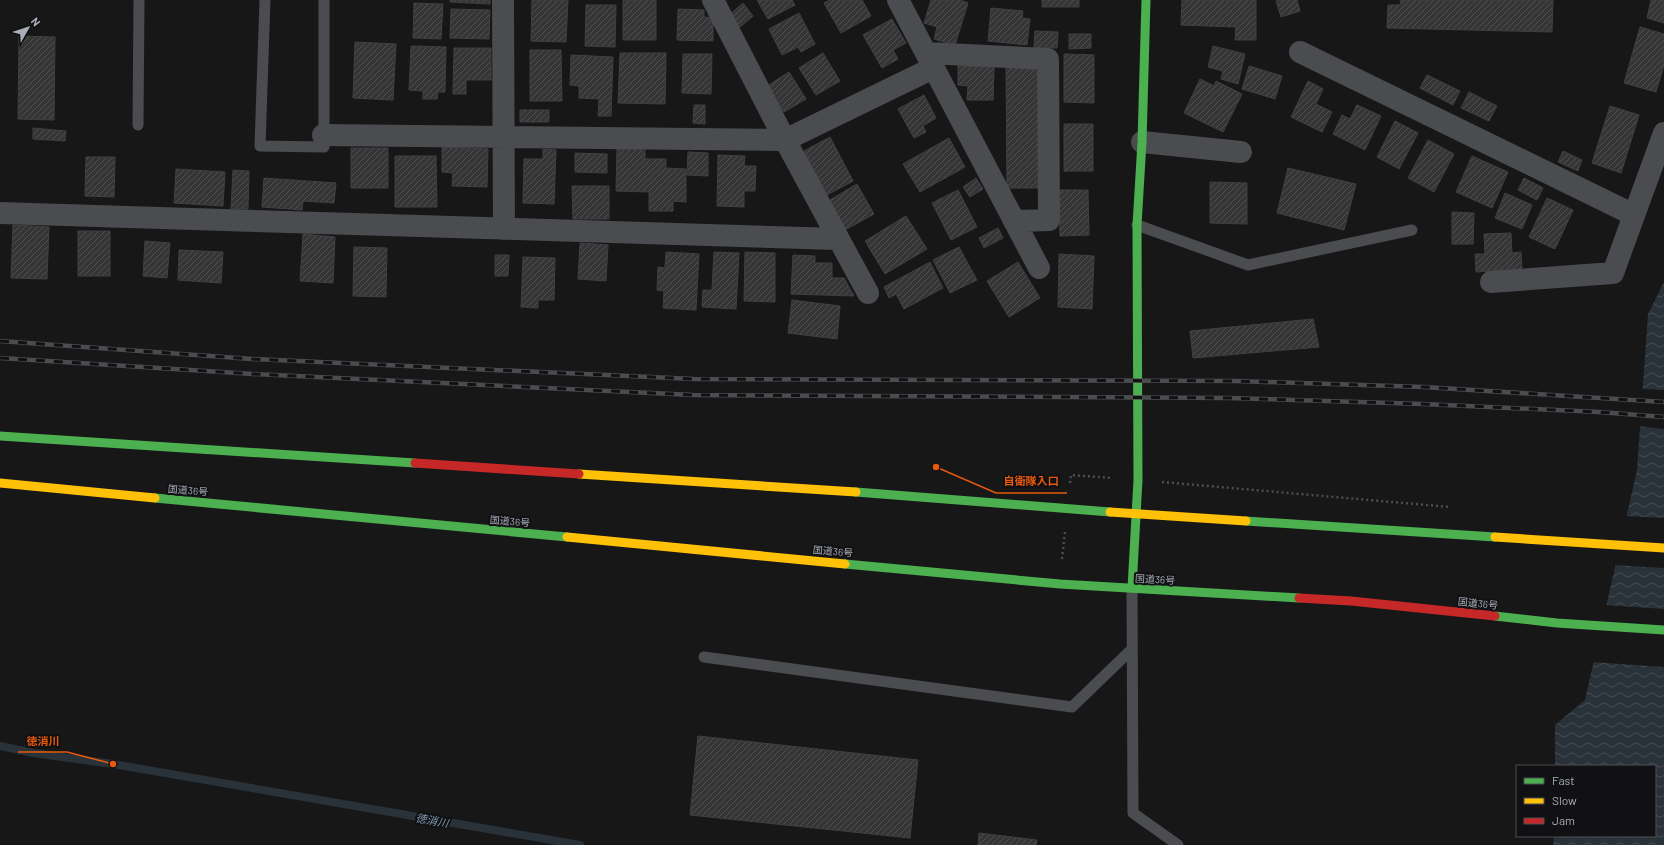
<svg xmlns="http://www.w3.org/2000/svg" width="1664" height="845" viewBox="0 0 1664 845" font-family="Barlow,'Noto Sans JP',sans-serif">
<defs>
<pattern id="water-waves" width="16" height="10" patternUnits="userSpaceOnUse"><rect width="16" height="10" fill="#2a3239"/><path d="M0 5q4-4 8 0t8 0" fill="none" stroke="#464d54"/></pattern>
<pattern id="building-hatch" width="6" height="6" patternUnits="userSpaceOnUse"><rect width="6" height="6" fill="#353536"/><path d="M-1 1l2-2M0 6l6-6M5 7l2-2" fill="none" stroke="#4f5051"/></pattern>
</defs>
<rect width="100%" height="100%" fill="#171717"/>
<path fill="url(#water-waves)" d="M1664 282V845H1553L1554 836H1655V766H1555V725L1585 700 1637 470 1648 314Z"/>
<path fill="#171717" d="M1641 389 1664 390V429L1638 426Z
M1625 516 1664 518V568L1614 565Z
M1605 605 1664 609V667L1592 662Z"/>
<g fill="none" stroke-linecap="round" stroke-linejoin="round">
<path stroke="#2a3239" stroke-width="8" d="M0 746 33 753 113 764 580 845"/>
</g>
<path fill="url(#building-hatch)" stroke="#3f4043" d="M450 0H490V4L450 2Z
M532 0H568L566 42 531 41Z
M623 0H656V40H623Z
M757 0H792L795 5 768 19Z
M830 0H862L871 16 841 33 824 3Z
M931 0H960L968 3 955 45 934 39 937 27 924 23Z
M1042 0H1079V7H1042Z
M1182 0H1256V40H1235L1236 27 1181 25Z
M1280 0H1297L1300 11 1281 17 1276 1Z
M1401 0H1553L1552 32 1387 28 1388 5H1400Z
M1651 0H1664V23L1647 18Z
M414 3 443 4 441 39 413 38Z
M743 3 753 16 740 27 729 15Z
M586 5H616L615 47 585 46Z
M991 8 1023 11 1022 18 1030 19 1027 45 988 41Z
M451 9 490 10 489 39 450 38Z
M678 9 704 10V17L713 18V41L677 40Z
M799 13 815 44 801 52 798 47 782 55 769 29Z
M892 19 906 43 893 50 898 59 882 68 863 35Z
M1640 27 1664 34V65L1656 92 1624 83Z
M1035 31 1058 32 1057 48H1034Z
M1069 34H1091V48L1069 49Z
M19 36 55 37 54 120 18 119Z
M355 42 396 44 393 100 353 98Z
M411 46 446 47 445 92H438L437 99H423V91L409 90Z
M1213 46 1245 54 1238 84 1221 79 1223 71 1208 67Z
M454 48H491V80H466V94H453Z
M530 50H561L562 101H530Z
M620 53H666L665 104 618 103Z
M823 53 840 81 816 95 799 68Z
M683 54H712L711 94 682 93Z
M1064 54 1094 55V103L1064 102Z
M571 55 613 57 611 116H598L599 99 579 98V86L570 85Z
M958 66 994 67 993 100H967L968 86 958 85Z
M1006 66H1040L1041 188H1007Z
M1249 66 1282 76 1275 99 1242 89Z
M789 72 806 99 784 112 767 86Z
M1427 75 1460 91 1453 105 1420 88Z
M1200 79 1214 86 1216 81 1242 94 1223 132 1184 113Z
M1308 81 1323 89 1316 104 1332 112 1322 132 1291 117Z
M1469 92 1497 106 1489 121 1461 108Z
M924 95 936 118 923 126 926 132 914 138 898 109Z
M694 105H705V124L693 123Z
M1357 105 1381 116 1365 150 1333 134 1342 115 1350 119Z
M1610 106 1639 115 1621 173 1592 163Z
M520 110H549V122H520Z
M1395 121 1418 133 1399 169 1377 157Z
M1064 124H1093V171H1064Z
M33 128 66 131 65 141 33 139Z
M830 137 853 181 827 195 804 151Z
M949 138 965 167 920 192 903 164Z
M1428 140 1454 154 1434 192 1408 178Z
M442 147 488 149 487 187 452 186 453 173 442 172Z
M351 148H388V188H351Z
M543 149 556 150 554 204 523 203 524 159H543Z
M617 149 645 150V159H666V168L686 169V202L673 201V211H649V192L616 191Z
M1563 151 1582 160 1578 171 1558 162Z
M688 152 708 153V176L687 175Z
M575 153 607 154V173L575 172Z
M718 155 745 156 744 166H756L755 191H744V207L717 206Z
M395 156H436L437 207H395Z
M1472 156 1508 172 1492 208 1456 192Z
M86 157H115L114 197 85 196Z
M1288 168 1356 184 1344 230 1277 213Z
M176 169 225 172 223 206 174 203Z
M233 170 249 171 248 209H231Z
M264 178 336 183 334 203 303 201 302 210 262 207Z
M976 178 983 189 970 197 963 187Z
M1524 178 1543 188 1537 200 1518 190Z
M1210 182 1247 183V224L1210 223Z
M857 184 874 214 845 230 828 201Z
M572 186H609V219H573Z
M958 190 977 227 951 240 932 203Z
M1059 190H1088L1089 235 1060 236Z
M1505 193 1532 205 1522 229 1495 218Z
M1547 198 1573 210 1555 249 1529 237Z
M1452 212 1474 213 1473 244H1452Z
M906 216 927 249 885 274 865 241Z
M13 225 49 227 47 279 11 278Z
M998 228 1003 238 984 248 979 238Z
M78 231H110V276H78Z
M1511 233 1512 253 1521 252 1522 269 1476 272 1475 254H1485L1484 234Z
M303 234 335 237 333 283 300 281Z
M145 241 170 243 167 278 143 276Z
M580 243 608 245 606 281 578 279Z
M354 247 387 248 386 297 353 296Z
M959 247 977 280 950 293 933 260Z
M179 250 223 252 221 283 178 280Z
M666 252 699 254 696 310 663 308 664 291 657 290 658 267 665 268Z
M714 252 739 253 736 309 702 307 703 290H712Z
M745 252 775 253V302L744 301Z
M1059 254 1094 256 1092 309 1058 307Z
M495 255H509L508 276H495Z
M793 255 815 256V263H832V278H844L854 296 791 294Z
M523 257 555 258 554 300H538V308L521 307Z
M930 262 943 288 904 309 896 294 889 298 884 287Z
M1018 262 1040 298 1009 317 987 281Z
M792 300 840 306 837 339 788 333Z
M1313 319 1319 347 1193 358 1190 331Z
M698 736 918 760 910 838 690 815Z
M979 833 1037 840 1036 845H978Z"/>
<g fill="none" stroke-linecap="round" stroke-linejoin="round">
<path stroke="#4d4e52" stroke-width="2.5" stroke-dasharray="2 3" stroke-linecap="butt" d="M1162 482 1450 507
M1070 483 1071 475 1113 478
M1062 559 1065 532"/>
<path stroke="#4b4c50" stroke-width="11" d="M265 0 260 146 324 147V0
M138 125 139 0
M1137 225 1248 265 1412 230
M1132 588 1133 813 1178 845
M704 657 1072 707 1131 650"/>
<path stroke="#4b4c50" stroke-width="22" d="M503 0 504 229
M713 0 785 140 868 293
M898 0 1039 268
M1300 52 1634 215
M926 53 1048 59 1049 220 1014 221
M323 135 785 140 933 68
M1142 142 1241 152
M0 213 838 239
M1491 282 1613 273 1664 133"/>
<path stroke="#4caf50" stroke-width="9" d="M0 436 415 463
M856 492 1110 512
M155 498 567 537
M1246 521 1495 537
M845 564 1060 584 1299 598
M1132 588 1138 480 1137 225 1142 142 1146 0
M1495 616 1557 623 1664 630"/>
<path stroke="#ffc107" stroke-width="9" d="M579 474 856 492
M0 483 155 498
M1110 512 1246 521
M567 537 845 564
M1495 537 1664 548"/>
<path stroke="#c62828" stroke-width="9" d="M415 463 579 474
M1299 598 1351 601 1495 616"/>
<defs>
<path id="rail" d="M0 341 252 359 694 379 1236 381 1424 387 1664 402
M0 358 253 374 693 395 1228 398 1423 404 1599 412 1664 417"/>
</defs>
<use href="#rail" stroke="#4b4c4f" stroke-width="4.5"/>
<use href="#rail" stroke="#111113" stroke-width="3" stroke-dasharray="9" stroke-linecap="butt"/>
</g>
<g text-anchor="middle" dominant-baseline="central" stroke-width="4" stroke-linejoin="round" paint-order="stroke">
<g font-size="10" fill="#a8adb8" stroke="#111113">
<text transform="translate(188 490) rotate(5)">国道36号</text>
<text transform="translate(510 521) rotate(5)">国道36号</text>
<text transform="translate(833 551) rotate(5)">国道36号</text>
<text transform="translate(1155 579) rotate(3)">国道36号</text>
<text transform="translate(1478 603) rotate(6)">国道36号</text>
</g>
<g font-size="11" font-style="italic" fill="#7f9bb3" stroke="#111113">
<text transform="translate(432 820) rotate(10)">徳消川</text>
</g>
</g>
<path fill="none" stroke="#e8590c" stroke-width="1.5" d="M936 467L996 493H1067M113 764L67 752H18"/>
<g fill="#e8590c" stroke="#111113" stroke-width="1.5">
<circle cx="936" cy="467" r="4"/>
<circle cx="113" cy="764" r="4"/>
</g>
<g font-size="11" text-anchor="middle" font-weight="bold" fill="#e8590c" stroke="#111113" stroke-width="4" stroke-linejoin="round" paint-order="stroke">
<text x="1031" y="485">自衛隊入口</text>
<text x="43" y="745">徳消川</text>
</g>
<rect x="1516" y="765" width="140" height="72" fill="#111113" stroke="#4d4f55"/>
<rect x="1524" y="778" width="20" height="6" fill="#4caf50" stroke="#4d4f55"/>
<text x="1552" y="785" font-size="12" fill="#a8adb8">Fast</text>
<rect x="1524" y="798" width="20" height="6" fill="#ffc107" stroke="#4d4f55"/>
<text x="1552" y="805" font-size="12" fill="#a8adb8">Slow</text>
<rect x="1524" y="818" width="20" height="6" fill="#c62828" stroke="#4d4f55"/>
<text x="1552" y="825" font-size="12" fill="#a8adb8">Jam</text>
<g transform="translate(28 28) rotate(51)" stroke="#111113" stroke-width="3" paint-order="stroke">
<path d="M0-3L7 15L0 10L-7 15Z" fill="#a8adb8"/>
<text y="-6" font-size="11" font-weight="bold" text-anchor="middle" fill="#a8adb8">N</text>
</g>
</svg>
